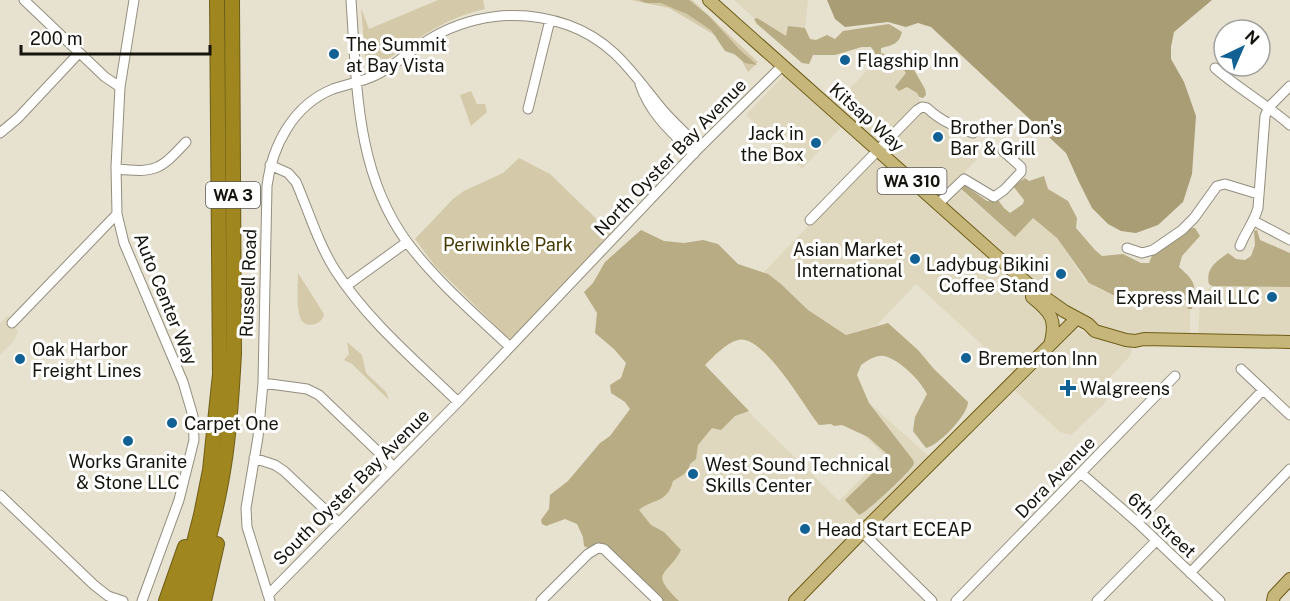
<svg xmlns="http://www.w3.org/2000/svg" width="1290" height="601" viewBox="0 0 1290 601" font-family="'Public Sans',sans-serif">
<rect width="100%" height="100%" fill="#e7e1cf"/>
<path fill="#dfd8be" d="M734 0H808L805 28 788 26 786 36 781 42Z
M881 56 909 71 922 107 977 159 954 184 1015 237 1032 217 1057 238 1084 279 1097 288 1123 300 1146 293 1190 298V340L1145 337 1119 333 1088 323 1060 307 832 107Z
M787 72 845 123 802 169 746 115Z
M878 153 1011 272 1023 292 1048 313 1049 341 1016 376 916 284 877 325 846 335 808 310 781 284 764 272Z
M1240 285 1290 287V340L1198 339 1200 295 1212 286Z
M8 316 18 332 13 342 0 355V323Z
M1073 327 1115 345 1132 348 1130 356 1108 380 1111 383 1108 387 1106 402 1071 435 1060 432 1012 388Z
M690 354 839 501 884 455 821 393 837 374 934 461 795 601H658L553 496Z"/>
<path fill="#d4caa9" d="M438 0H483L485 9C442 18 411 44 376 67L370 69 366 68 361 8 369 29Z
M631 0H692L758 62 748 72 737 52 725 41 669 8Z
M471 91 477 104H485L487 112 471 126 460 95Z
M519 158 550 174 611 233 516 336 509 339 435 266 415 239 453 199 464 191 503 173Z
M298 273 324 314C323 325 304 330 300 317 296 305 298 286 298 273Z
M347 342 362 355 366 373 386 392 389 400 352 364 344 360 349 354Z"/>
<path fill="#b8ac84" d="M639 0H689L709 16 739 49 757 65 745 63 734 54 725 51 711 30 687 14 661 3H646Z
M757 18 786 36 788 26 805 28 810 39 816 40 827 35 835 39 843 31 889 24 902 32C899 44 893 45 881 48V53L910 63 925 89 926 95 923 98 919 97 917 93 907 87 899 91 895 87 906 73 903 69 873 60 875 53 871 47H862L835 55H813L809 64 802 63 757 24 754 19Z
M1044 176 1048 189 1068 201 1077 218 1076 228 1095 250 1102 256 1123 254 1141 263H1149L1153 253 1192 228H1195L1200 236 1182 256 1179 267C1197 283 1196 285 1192 309H1188L1185 301C1170 294 1146 288 1133 302L1123 300 1089 283 1057 238 1033 218 1015 237 959 187 963 184 987 201 998 200 1004 208 1010 213 1023 204 1024 200 1013 186 1025 178 1029 181Z
M641 230 664 241 684 243 703 240 718 244 738 264 768 274 781 284 808 310 846 335 888 323 918 350 934 369 968 402C968 415 938 446 926 448L913 431 915 417 927 394C920 380 899 359 884 356 877 354 866 361 861 365L857 375 869 403 913 460 914 464C911 471 865 514 859 515L845 500 884 462 888 455 868 437 842 425 834 426 831 424 819 425C805 408 763 333 738 340 726 343 713 357 705 365L749 411 735 416 721 430 712 428 698 445 696 459 690 464 688 470 683 475 673 481C668 503 652 499 639 510L651 525 664 532 681 550C667 577 648 571 679 601H662L597 545 588 548 584 546 583 537 577 524 565 519 546 526 542 524 541 520 549 509 550 495 568 481 600 443 610 436 630 409 625 402 611 393 610 385 621 378 626 363 614 349 595 333 597 313 584 292 593 283 605 262Z
M1257 230 1260 240 1290 253V287L1212 286 1209 284C1205 268 1217 261 1228 253L1236 259 1245 260 1251 256 1255 245 1254 231Z"/>
<path fill="#a89d75" d="M827 0H1212L1174 32 1171 47V59L1184 82 1196 116 1192 174 1183 202 1158 225 1136 233 1121 231 1108 224 1092 208 1079 182 1066 153 931 27 918 23 906 27 888 22 845 27 835 19Z"/>
<g fill="none" stroke-linecap="round" stroke-linejoin="round">
<defs>
<path id="minor" d="M24 0 105 77 120 87
M134 0 120 87 116 167 117 214 124 243 183 382 193 416 194 440 179 500 142 601
M351 0C357 84 355 171 407 242 436 281 475 314 510 347
M1215 68C1239 89 1266 104 1290 125
M640 84C650 114 672 133 694 154
M528 109 550 20
M0 133 18 118 79 53
M270 165 288 173 296 182C309 212 318 243 335 270 368 321 415 360 458 402
M117 169C156 173 160 170 186 142
M938 204 964 179 994 197 1004 190 1021 172V167L1003 151
M810 220 917 110 922 107 927 108C941 121 955 127 973 133
M1254 221 1290 240
M1240 246C1245 233 1254 222 1258 208L1265 116 1269 107 1290 86
M1127 248 1142 253 1153 250 1182 230 1194 218 1217 186 1225 184 1258 194
M346 286 407 242
M12 323 117 214
M1241 369 1290 415
M263 383 307 389 319 395 394 467
M254 458 275 465 284 471 339 523
M1082 474 1137 522 1220 601
M0 495 94 585 108 596 123 601
M1137 522 1263 390
M862 532 932 601
M1190 573 1290 469
M268 595 458 402 700 147 782 66
M270 601 247 527 246 508 258 437 263 383 267 186C272 146 293 105 333 89 347 84 362 82 376 75 393 67 408 52 425 42 468 14 520 8 568 25 613 41 633 74 661 108 673 122 687 135 700 147
M541 601 588 554 598 548 604 549 658 601
M956 601 1175 376
M1097 601 1156 541"/>
<path id="major" d="M709 0 1012 270 1040 294 1064 311 1088 324 1095 331 1126 340 1135 341 1144 339 1290 342
M1032 297C1052 313 1057 320 1050 345
M795 601 862 532 1077 318
M1273 601 1274 596 1290 579"/>
<path id="highway" d="M166 601 185 547
M179 601 201 515 210 470 220 374 217 0
M192 601C204 556 217 511 224 465 230 428 232 391 234 353L232 0
M204 601 217 544"/>
</defs>
<use href="#minor" stroke="#938e7e" stroke-width="11"/>
<use href="#major" stroke="#6f5e19" stroke-width="14"/>
<use href="#highway" stroke="#6f5e19" stroke-width="16"/>
<use href="#minor" stroke="#fff" stroke-width="9"/>
<use href="#major" stroke="#c6b679" stroke-width="12"/>
<use href="#highway" stroke="#a0861f" stroke-width="14"/>
</g>
<g fill="#126194" stroke="#fff" stroke-width="2">
<circle cx="334" cy="54" r="6"/>
<circle cx="845" cy="60" r="6"/>
<circle cx="938" cy="137" r="6"/>
<circle cx="816" cy="143" r="6"/>
<circle cx="915" cy="259" r="6"/>
<circle cx="1061" cy="274" r="6"/>
<circle cx="1272" cy="297" r="6"/>
<circle cx="966" cy="358" r="6"/>
<circle cx="20" cy="359" r="6"/>
<path d="M1065 379h6v6h6v6h-6v6h-6v-6h-6v-6h6z"/>
<circle cx="172" cy="423" r="6"/>
<circle cx="128" cy="441" r="6"/>
<circle cx="693" cy="474" r="6"/>
<circle cx="805" cy="529" r="6"/>
</g>
<g text-anchor="middle" dominant-baseline="central" stroke-width="6" stroke-linejoin="round" paint-order="stroke">
<g fill="#fff" stroke="#5b5a56" stroke-width="1.5">
<rect x="877.5" y="168" width="69" height="26" rx="4.5"/>
<rect x="206" y="182" width="54" height="26" rx="4.5"/>
</g>
<g font-size="16" font-weight="bold" fill="#15140d">
<text x="912" y="181">WA 310</text>
<text x="233" y="195">WA 3</text>
</g>
<g font-size="18" fill="#15140d" stroke="#fff" text-anchor="start">
<text x="346" y="44">The Summit<tspan x="346" dy="21">at Bay Vista</tspan></text>
<text x="857" y="60">Flagship Inn</text>
<text x="950" y="127">Brother Don's<tspan x="950" dy="21">Bar &amp; Grill</tspan></text>
<text x="804" y="133" text-anchor="end">Jack in<tspan x="804" dy="21">the Box</tspan></text>
<text x="903" y="249" text-anchor="end">Asian Market<tspan x="903" dy="21">International</tspan></text>
<text x="1049" y="264" text-anchor="end">Ladybug Bikini<tspan x="1049" dy="21">Coffee Stand</tspan></text>
<text x="1260" y="297" text-anchor="end">Express Mail LLC</text>
<text x="32" y="349">Oak Harbor<tspan x="32" dy="21">Freight Lines</tspan></text>
<text x="978" y="358">Bremerton Inn</text>
<text x="1080" y="388">Walgreens</text>
<text x="184" y="423">Carpet One</text>
<text x="128" y="461" text-anchor="middle">Works Granite<tspan x="128" dy="21">&amp; Stone LLC</tspan></text>
<text x="705" y="464">West Sound Technical<tspan x="705" dy="21">Skills Center</tspan></text>
<text x="817" y="529">Head Start ECEAP</text>
</g>
<g font-size="18" fill="#15140d" stroke="#fff">
<text transform="translate(867 117) rotate(42)">Kitsap Way</text>
<text transform="translate(670 157) rotate(-46)">North Oyster Bay Avenue</text>
<text transform="translate(248 283) rotate(-88)">Russell Road</text>
<text transform="translate(166 299) rotate(68)">Auto Center Way</text>
<text transform="translate(1055 477) rotate(-46)">Dora Avenue</text>
<text transform="translate(351 487) rotate(-45)">South Oyster Bay Avenue</text>
<text transform="translate(1162 525) rotate(43)">6th Street</text>
</g>
<g font-size="18" fill="#463903" stroke="#fff">
<text x="508" y="244">Periwinkle Park</text>
</g>
</g>
<g transform="translate(1242 48) rotate(44)"><circle r="28" fill="#ffffff" stroke="#a1a19e" stroke-width="1.5"/>
<path d="M0-4.5L10 22L0 15L-10 22Z" fill="#126194"/>
<text y="-9" font-size="16" font-weight="bold" text-anchor="middle" fill="#15140d">N</text>
</g>
<path d="M21 45v9h189v-9" fill="none" stroke="#15140d" stroke-width="3"/>
<text x="30" y="45" font-size="18" fill="#15140d" stroke="#ffffff" stroke-width="4.5" paint-order="stroke">200 m</text>
</svg>
